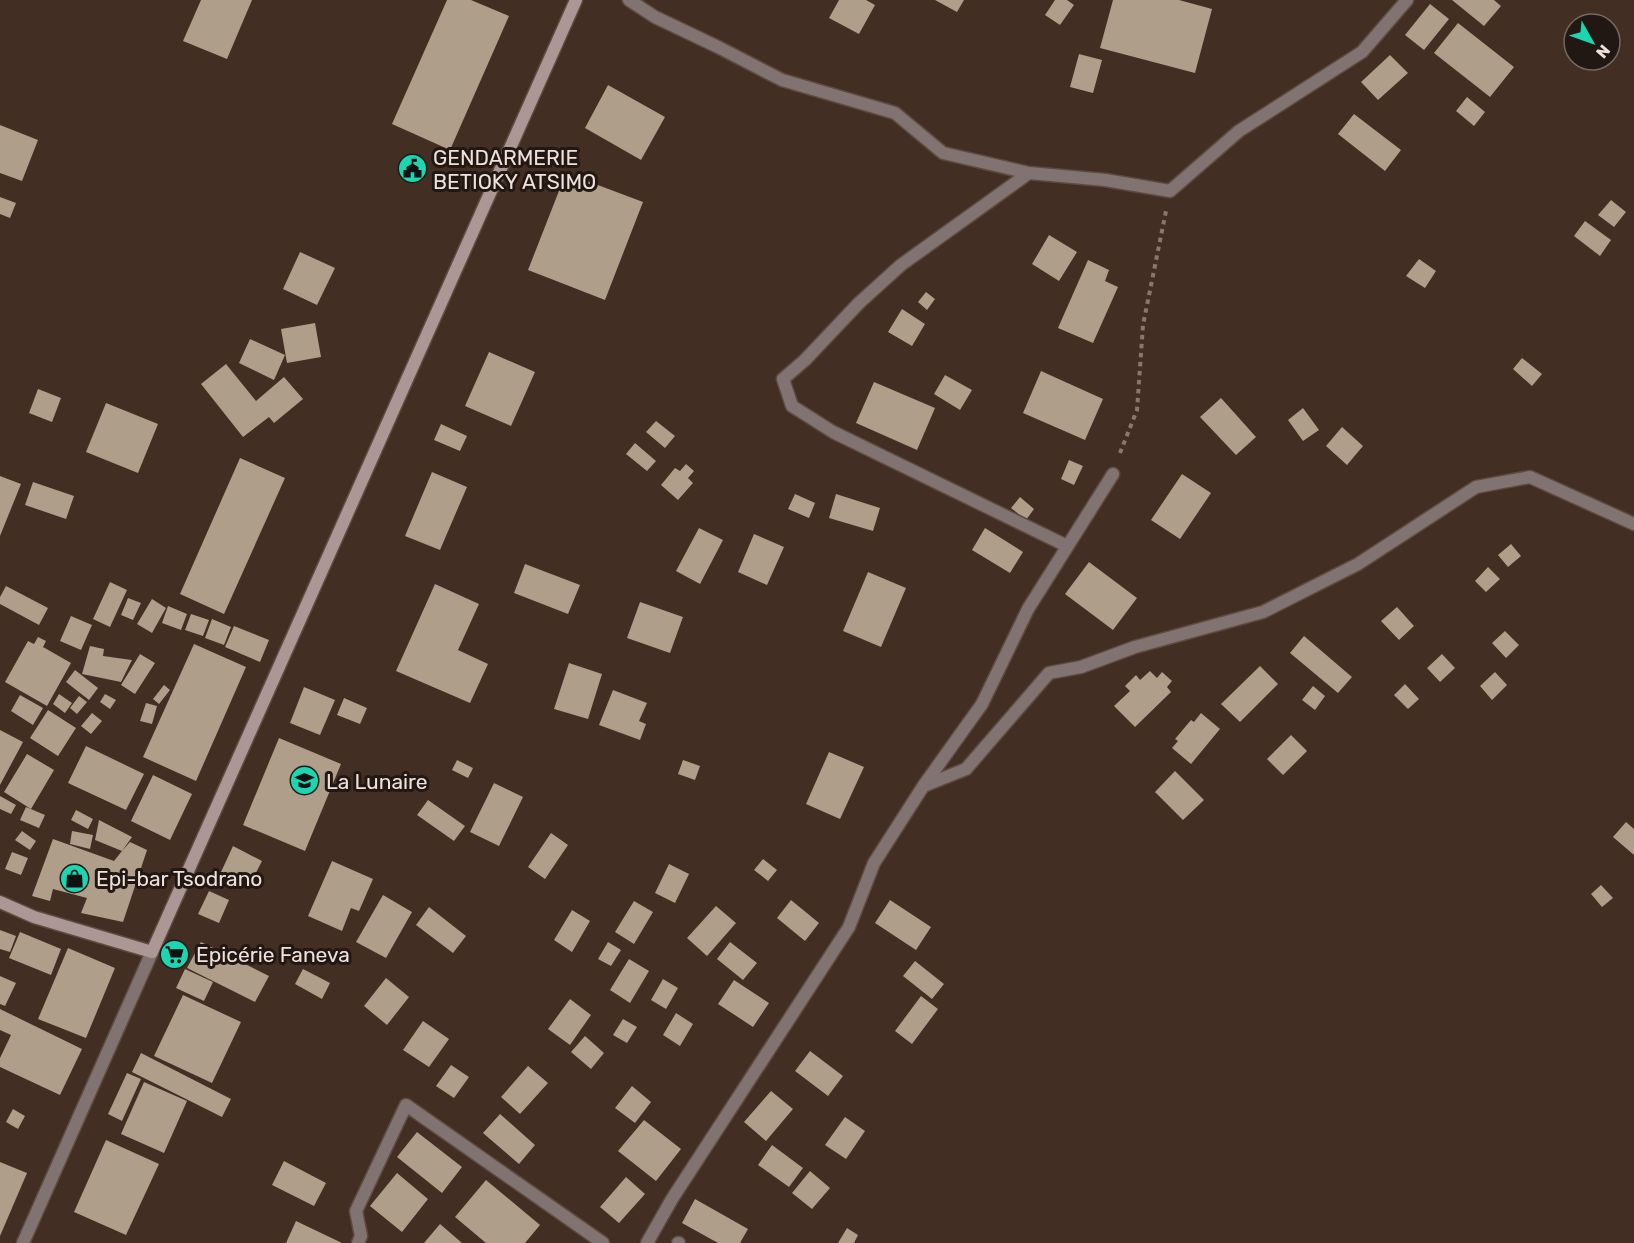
<svg xmlns="http://www.w3.org/2000/svg" width="1634" height="1243" viewBox="0 0 1634 1243" font-family="Rubik,sans-serif">
<rect width="100%" height="100%" fill="#422e23"/>
<path fill="#af9e89" d="M201 0H252L227 59 183 41Z
M447 0H471L509 16 450 150 392 124Z
M839 0H866L875 5 859 34 829 18Z
M935 0H964L957 12Z
M1055 0H1067L1074 5 1060 25 1045 15Z
M1113 0H1179L1212 9 1195 73 1100 48Z
M1452 0H1494L1501 6 1484 26Z
M1430 4 1449 19 1424 50 1405 35Z
M1458 23 1514 67 1490 97 1434 53Z
M1079 54 1102 60 1093 93 1070 87Z
M1390 55 1408 73 1378 100 1361 82Z
M608 85 665 117 641 160 585 128Z
M1467 97 1485 112 1474 126 1456 111Z
M1354 114 1401 150 1385 171 1338 134Z
M0 125 38 140 22 181 0 173Z
M566 173 643 202 605 300 528 270Z
M0 197 16 203 10 218 0 214Z
M1611 200 1626 212 1614 227 1598 215Z
M1585 221 1611 240 1600 256 1574 236Z
M1049 235 1077 252 1059 281 1032 264Z
M300 252 335 268 317 305 283 289Z
M1419 259 1436 271 1425 288 1406 276Z
M1088 260 1109 270 1105 281 1118 287 1093 343 1058 328Z
M926 292 935 299 927 310 918 302Z
M902 309 925 324 912 346 888 332Z
M315 323 321 357 287 363 281 329Z
M250 339 285 355 274 380 239 363Z
M489 352 535 372 511 426 465 406Z
M1522 358 1542 374 1532 386 1513 369Z
M226 364 256 401 284 377 303 399 274 423 269 417 243 437 201 384Z
M1041 371 1103 399 1085 440 1023 413Z
M945 375 972 390 960 410 934 394Z
M874 382 935 408 917 450 856 423Z
M38 389 61 398 52 422 29 413Z
M1221 398 1256 437 1236 455 1200 417Z
M106 403 158 424 138 473 86 452Z
M1303 408 1319 430 1303 441 1288 420Z
M656 421 675 436 665 448 646 432Z
M441 424 467 436 460 451 434 440Z
M1342 427 1363 446 1347 465 1326 446Z
M635 443 656 461 647 471 626 454Z
M240 458 285 478 224 614 180 594Z
M1069 460 1083 466 1074 485 1061 479Z
M686 464 694 471 688 478 693 483 678 500 661 485 675 468 680 471Z
M432 472 467 487 440 550 405 536Z
M1182 474 1211 493 1180 539 1151 520Z
M0 476 21 484 0 536Z
M33 482 74 496 66 519 25 505Z
M795 494 815 503 809 518 788 509Z
M836 494 880 508 873 531 829 518Z
M1020 497 1034 509 1026 520 1011 508Z
M699 528 723 540 700 584 676 571Z
M985 528 1023 552 1010 573 972 550Z
M754 534 784 547 767 585 738 572Z
M1511 544 1521 556 1508 567 1498 555Z
M1089 562 1137 598 1113 630 1065 594Z
M525 564 580 585 568 614 514 593Z
M1488 567 1500 579 1486 592 1475 581Z
M868 572 906 588 881 647 843 631Z
M110 582 127 590 110 627 93 619Z
M435 584 479 604 458 650 488 664 470 703 396 671Z
M6 586 48 608 39 625 0 604V597Z
M128 598 141 603 133 620 121 615Z
M152 599 166 608 152 633 137 624Z
M640 602 683 617 670 653 627 638Z
M168 606 187 614 181 630 162 623Z
M1397 607 1414 626 1399 640 1381 621Z
M191 614 209 620 203 636 185 630Z
M71 616 92 625 81 650 60 641Z
M212 619 231 627 224 645 205 638Z
M234 626 269 640 260 662 225 647Z
M1505 631 1519 645 1506 658 1492 643Z
M1304 636 1352 677 1338 693 1290 653Z
M38 637 46 641 43 647 71 663 47 706 5 682 28 641 34 644Z
M194 644 246 667 196 781 143 757Z
M90 646 104 649 103 656 132 660 121 682 82 674Z
M140 654 155 663 135 694 121 685Z
M1442 654 1455 668 1440 682 1427 668Z
M569 663 602 674 588 719 554 709Z
M1260 666 1278 684 1240 722 1221 704Z
M75 670 98 688 89 700 66 682Z
M1150 671 1157 678 1162 672 1172 681 1167 687 1171 692 1135 727 1114 706 1130 691 1125 686 1136 675 1140 680Z
M1495 672 1507 685 1492 700 1480 686Z
M1405 684 1419 699 1408 709 1394 695Z
M164 685 170 690 159 704 153 699Z
M1313 686 1325 696 1315 710 1302 700Z
M304 687 335 700 320 735 290 723Z
M613 690 647 703 639 721 646 724 640 740 599 725Z
M59 694 72 703 65 713 53 704Z
M105 694 116 700 110 709 100 702Z
M20 695 43 708 33 725 11 711Z
M79 696 87 702 77 714 70 708Z
M344 698 367 708 360 724 337 715Z
M146 703 157 706 152 724 140 721Z
M48 710 76 728 58 756 30 738Z
M92 713 102 721 91 734 81 726Z
M1201 713 1220 729 1191 764 1172 748 1178 741 1175 739 1191 720 1194 722Z
M0 730 23 742 0 785Z
M1291 735 1307 751 1283 775 1267 759Z
M279 738 341 764 305 851 243 825Z
M86 746 144 774 126 810 68 783Z
M829 752 864 767 840 819 806 804Z
M27 754 54 770 31 809 4 792Z
M457 760 473 768 468 778 452 770Z
M683 760 700 766 695 780 678 774Z
M1175 771 1204 800 1183 820 1155 792Z
M153 775 192 794 170 840 131 821Z
M494 783 523 797 499 846 470 832Z
M0 796 16 805 11 814 0 809Z
M428 800 465 826 454 841 417 815Z
M26 807 45 815 39 828 20 820Z
M76 810 93 819 88 829 71 820Z
M99 820 132 837 122 851 130 842 147 850 123 922 81 913 87 898 53 889 50 901 32 896 53 839 114 861 122 851 95 840Z
M1626 822 1634 829V855L1613 837Z
M22 831 36 841 30 850 15 840Z
M72 831 93 835 90 849 70 844Z
M551 833 568 845 545 879 528 867Z
M233 846 262 861 249 886 221 872Z
M12 852 28 858 21 875 5 869Z
M763 859 777 870 768 881 754 870Z
M332 861 373 879 359 911 351 908 342 931 308 916Z
M669 864 689 874 675 903 655 893Z
M1601 885 1613 898 1602 907 1591 894Z
M209 891 229 900 219 923 198 914Z
M383 895 412 912 386 958 356 942Z
M791 900 819 923 805 941 777 918Z
M890 900 931 927 916 950 875 923Z
M634 901 653 912 634 944 615 932Z
M716 906 736 923 707 956 687 938Z
M429 907 466 936 453 953 416 925Z
M572 910 590 921 572 952 554 940Z
M0 930 16 936 10 952 0 949Z
M20 932 61 949 51 975 9 958Z
M201 942 269 976 255 1002 187 968Z
M608 942 621 950 611 966 598 959Z
M730 942 757 963 743 980 717 959Z
M68 948 115 968 86 1038 38 1019Z
M629 959 649 971 630 1003 610 990Z
M915 961 944 984 932 999 903 976Z
M185 969 213 982 204 1001 176 988Z
M303 969 330 983 322 999 295 984Z
M0 976 16 983 5 1006 0 1004Z
M386 978 409 997 387 1025 364 1006Z
M663 979 678 988 666 1009 651 1000Z
M734 980 769 1003 753 1027 718 1004Z
M183 995 241 1022 212 1083 154 1056Z
M921 996 938 1009 912 1044 895 1031Z
M570 999 591 1015 570 1045 548 1029Z
M0 1009 82 1049 60 1095 0 1067V1058L11 1035 0 1030Z
M676 1013 693 1024 680 1046 663 1035Z
M623 1019 637 1027 627 1043 613 1035Z
M423 1021 449 1039 429 1067 403 1050Z
M585 1036 604 1053 591 1069 571 1052Z
M810 1051 843 1076 828 1096 795 1071Z
M141 1053 231 1099 222 1117 132 1072Z
M451 1065 469 1077 454 1098 436 1086Z
M528 1066 548 1083 520 1114 501 1097Z
M127 1073 141 1079 122 1121 108 1114Z
M144 1082 187 1101 164 1153 121 1134Z
M632 1086 651 1102 635 1123 615 1108Z
M771 1091 793 1109 766 1141 744 1122Z
M13 1109 25 1116 18 1129 6 1122Z
M500 1114 535 1145 519 1164 483 1133Z
M845 1117 865 1131 846 1159 825 1145Z
M644 1120 681 1149 656 1181 618 1151Z
M417 1132 462 1167 442 1193 397 1157Z
M106 1140 159 1164 126 1235 74 1212Z
M772 1145 803 1168 789 1187 758 1165Z
M284 1161 326 1183 314 1206 272 1185Z
M0 1162 27 1173 0 1236Z
M810 1171 830 1188 812 1209 792 1193Z
M397 1173 428 1199 402 1232 370 1206Z
M626 1177 645 1194 619 1223 600 1207Z
M486 1180 540 1225 525 1243H486L455 1217Z
M695 1199 748 1229 740 1243H718L682 1223Z
M296 1221 342 1243H286Z
M440 1224 462 1243H424Z
M847 1228 858 1235 854 1243H838Z"/>
<g fill="none" stroke-linecap="round" stroke-linejoin="round">
<defs>
<path id="lane" d="M805 360 783 379 792 406 833 432 1067 546
M358 1243 361 1236 356 1211 406 1105 603 1243
M678 1243H679"/>
<path id="street" d="M629 0 655 17 718 47 782 80 895 113 943 153 1029 173
M805 360 859 303 901 265 1029 173 1105 180 1170 191 1239 131 1362 52 1407 0
M926 785 966 769 1049 673 1081 667 1135 647 1263 612 1358 564 1476 487 1530 477 1634 524
M23 1243 152 952
M647 1243 672 1199 849 927 874 863 924 785 982 704 1028 609 1113 474"/>
<path id="secondary" d="M0 902 34 917 152 952 576 0"/>
</defs>
<use href="#lane" stroke="#5e4b40" stroke-width="15"/>
<use href="#street" stroke="#5e4b40" stroke-width="15"/>
<use href="#secondary" stroke="#5e4b40" stroke-width="15"/>
<path stroke="#89786f" stroke-width="4" stroke-dasharray="4.5 4.5" stroke-linecap="butt" d="M1120 453 1137 410 1143 325 1166 211"/>
<use href="#lane" stroke="#807372" stroke-width="12"/>
<use href="#street" stroke="#807372" stroke-width="12"/>
<use href="#secondary" stroke="#ab9795" stroke-width="12"/>
</g>
<defs>
<symbol id="civic-disc" viewBox="-11 -11 22 22"><circle r="9.5" fill="#1dd5b1" stroke="#221813"/><path d="M-.6-6.5H3V-4.5H.6V-3L4-1V1h2V6H-6V1h2V-1L-.6-3ZM-1.2 2.5V6h2.4V2.5Z" fill="#111"/></symbol>
<symbol id="school-disc" viewBox="-11 -11 22 22"><circle r="9.5" fill="#1dd5b1" stroke="#221813"/><path d="M0-5L7-2L0 1L-7-2ZM-4 1L0 2.5L4 1V4Q0 6-4 4Z" fill="#111"/></symbol>
<symbol id="shop-disc" viewBox="-11 -11 22 22"><circle r="9.5" fill="#1dd5b1" stroke="#221813"/><path d="M-5-2.5h2.3a2.7 3.5 0 0 1 5.4 0H5L5.5 6h-11ZM-1.5-2.5h3a1.5 2.3 0 0 0-3 0Z" fill="#111"/></symbol>
<symbol id="supermarket-disc" viewBox="-11 -11 22 22"><circle r="9.5" fill="#1dd5b1" stroke="#221813"/><path d="M-6-5.5h2.5l.6 2H6L4.5 2H-2.5L-4.4-4H-6ZM-1.5 3.2a1.3 1.3 0 1 0 .1 0ZM3 3.2a1.3 1.3 0 1 0 .1 0Z" fill="#111"/></symbol>
</defs>
<g fill-rule="evenodd">
<use href="#civic-disc" x="396" y="152" width="33" height="33"/>
<use href="#school-disc" x="288" y="764" width="33" height="33"/>
<use href="#shop-disc" x="58" y="862" width="33" height="33"/>
<use href="#supermarket-disc" x="158" y="938" width="33" height="33"/>
</g>
<g text-anchor="middle" dominant-baseline="central" stroke-width="6" stroke-linejoin="round" paint-order="stroke">
<g font-size="21" fill="#efe1da" stroke="#221813" text-anchor="start">
<text x="433" y="157">GENDARMERIE<tspan x="433" dy="24">BETIOKY ATSIMO</tspan></text>
<text x="326" y="781">La Lunaire</text>
<text x="96" y="878">Epi-bar Tsodrano</text>
<text x="196" y="954">Epicérie Faneva</text>
</g>
</g>
<g transform="translate(1592 42) rotate(130)"><circle r="28" fill="#221813" stroke="#746863" stroke-width="1.5"/>
<path d="M0-4.5L10 22L0 15L-10 22Z" fill="#1dd5b1"/>
<text y="-9" font-size="16" font-weight="bold" text-anchor="middle" fill="#efe1da">N</text>
</g>
</svg>
